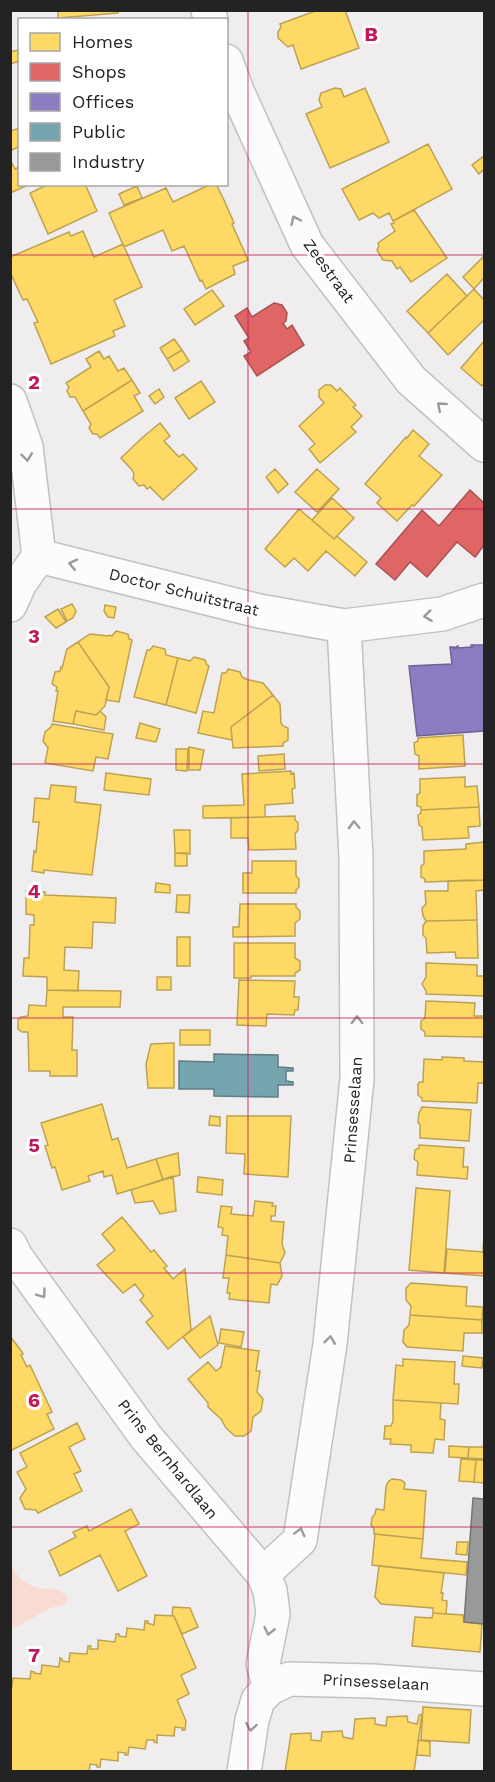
<svg xmlns="http://www.w3.org/2000/svg" width="495" height="1782" viewBox="0 0 495 1782" font-family="'Work Sans',sans-serif">
<rect width="100%" height="100%" fill="#efedee"/>
<path fill="#f8dcd1" d="M11 1568 13 1569 22 1581 37 1588 58 1590 68 1597 66 1604 50 1608 11 1630Z"/>
<path fill="#ffd966" stroke="#bda252" stroke-width="1.5" d="M58 10H119L118 13 58 18Z
M318 10H345L359 48 301 69 293 45 288 47 278 38V32L281 27 280 24Z
M18 50 20 61 10 64V52Z
M335 88 341 89 344 97 365 88 389 142 330 168 306 114 322 107 319 100 321 93Z
M20 128V146L10 151V131Z
M428 144 452 189 393 221 389 213 379 218 373 213 359 220 342 189Z
M484 156V169L479 174 472 165Z
M10 159 15 169 19 167 20 169V184H26V186L10 193Z
M49 184H85L97 211 48 234 30 193Z
M211 184H216L224 200 234 223 232 224 248 260 233 266 235 274 206 289 202 280 200 281 184 246 172 251 163 230 124 247 109 213 166 188 173 202Z
M137 186 142 198 124 205 119 194Z
M414 210 447 258 411 282 400 267 397 269 392 261 383 260 377 250 379 246 378 243 395 231 391 224 394 223 393 221Z
M83 231 94 257 123 244 142 287 114 300 125 326 113 331 115 336 51 364 34 323 38 322 27 299 23 300 10 272V257L69 232 71 236Z
M484 256V278L474 289 463 277Z
M447 274 467 296 428 333 407 311Z
M474 289 484 300V320L448 355 428 333Z
M212 290 224 306 195 325 184 309Z
M174 339 182 350 167 359 160 348Z
M484 341V383L482 386 461 368Z
M182 350 189 361 174 371 167 359Z
M99 351 104 359 109 356 118 371 124 368 132 380 83 411 75 397H70L67 391 69 387 66 383 91 367 86 359Z
M132 380 140 393 134 396 143 411 100 438 97 434H93L89 428 91 424 83 411Z
M201 381 215 402 189 419 175 398Z
M325 385H331L337 391 340 388 356 405 353 407 362 416 351 427 356 432 320 463 309 449 315 444 299 426 324 403 319 397V390Z
M159 389 164 397 155 404 149 396Z
M160 423 170 436 164 441 179 457 183 454 197 469 163 500 150 487 147 489 144 485 139 486 133 479 134 474 132 470 121 458 143 437Z
M413 430 429 444 419 456 442 475 414 506 412 505 397 521 377 503 381 498 365 484 406 437 407 438Z
M275 469 288 484 278 493 266 477Z
M317 469 339 489 317 512 295 492Z
M332 498 354 518 334 539 312 520Z
M299 509 334 539 337 536 367 562 355 576 326 551 308 571 294 558 285 567 265 549Z
M72 604 76 611 73 618 67 621 61 609Z
M105 605 116 607 114 618 108 617 104 611Z
M58 609 66 622 56 628 45 617Z
M116 631 128 634 129 639 132 640 119 702 106 700 109 687 78 642 90 634 108 636 109 635 112 636Z
M78 642 109 687 105 706 96 715 76 711 73 724 53 721 58 691H56L57 687 52 684 55 672 60 671 61 667 62 668 67 649Z
M153 646 165 649 166 655 178 658 166 705 134 697 147 650H150Z
M194 657 205 660 207 665 209 666 196 713 166 705 178 658 190 661Z
M228 669 240 672 242 677 245 678V679L263 683 273 695 231 727 232 740 198 733 203 711 214 713 222 673H226Z
M273 695 280 704 281 723 283 726 288 728V740L283 743V746L233 748 231 727Z
M76 711 96 715 100 711 106 717 104 730 73 724Z
M140 723 160 729 156 742 136 738Z
M52 724 113 734 108 759 96 757 93 771 45 763 48 748 43 741 45 732 51 727Z
M463 735 465 766 419 769V756L415 754 414 743 418 741V738Z
M189 747 204 750 200 770H189Z
M176 749H188L187 771 176 770Z
M284 754 285 769 259 771 258 756Z
M291 771V774L294 773 295 788 292 789 293 803 265 805V817L203 818V806L244 805 242 774Z
M106 773 151 779 149 795 104 790Z
M465 777V787L477 786 479 807 421 810V807L417 806V795L420 793V779Z
M51 785 76 787 75 802 101 805 92 875 44 870V873L32 871 34 851 36 852 39 822H33L35 798 49 799Z
M479 807 480 826 468 827 469 838 423 840 422 827 419 825 418 815 421 813V810Z
M295 816V820L298 823V830L295 834 296 849 249 850 248 838H231V818Z
M174 830H190V854L175 853Z
M484 842V880L425 882V879L421 877V866L424 864V851L466 849V844Z
M175 853H187V866H175Z
M252 861H296V876L299 879V887L296 890V893H243V873H252Z
M470 880 471 881 484 880V890L476 891 477 920 426 921 423 916 422 908 426 904 425 891H448V881Z
M156 883 170 885V893L155 892Z
M26 891 45 892V895L116 898 115 923 93 922 92 948 65 947 64 970 79 971 78 991 47 990V977L23 976 24 958H29L30 925H34V915L26 914Z
M177 895H190L189 913 176 912Z
M240 904H296V907L300 911V919L295 923V936L233 937V927H239Z
M477 920 478 958H456L455 952 427 953 426 938 423 935V926L426 921Z
M177 937H190V966H177Z
M234 943H295V958L300 961V970L295 973V976H251V978H234Z
M426 963 477 965V976H484V996L426 994V991L422 984 426 977Z
M157 977H171V990H157Z
M239 980 295 981 294 997H299L298 1010H295L294 1015 267 1014 266 1026 237 1025Z
M47 990 121 991 120 1007H63V1017H73L72 1050H77V1076H50V1071H29L28 1032H22L18 1029V1020L21 1017 28 1016 29 1005 46 1006Z
M426 1001 475 1003 474 1016H484V1037L425 1036V1032L421 1029V1021L425 1018Z
M180 1030H210V1045H180Z
M174 1043V1088H148L146 1064 151 1044Z
M442 1057 464 1058V1061L484 1062V1083H478L477 1103 422 1101V1098L418 1095V1084L420 1082H423L424 1059 442 1060Z
M102 1104 112 1140 118 1138 127 1168 156 1159 163 1180 117 1194 112 1175 104 1177 103 1171 88 1176 90 1181 62 1190 55 1167 52 1168 45 1146 48 1145 41 1123Z
M422 1107 471 1110 469 1141 420 1138V1125L418 1122 419 1113Z
M210 1116 220 1117V1126L209 1125Z
M227 1116H291L288 1177 244 1174 245 1154 226 1153Z
M419 1145 464 1148 463 1167H468L467 1179 417 1175 418 1162 414 1159 415 1150 419 1148Z
M178 1153 180 1175 163 1180 156 1159Z
M173 1176 176 1211 160 1214 153 1201 135 1203 131 1190Z
M198 1177 223 1180 222 1195 197 1192Z
M416 1188 450 1191 444 1273 409 1270Z
M255 1201 273 1203 272 1206H276L275 1216H271V1221L284 1222 282 1244 285 1253 280 1263 226 1255 228 1236 222 1235 223 1228 218 1227 221 1206 232 1207 231 1214 253 1216Z
M122 1217 151 1252 154 1250 167 1266 164 1268 173 1279 185 1269 191 1330 168 1349 146 1322 153 1316 140 1300 144 1296 135 1284 123 1293 97 1265 115 1250 102 1234Z
M484 1235V1276L445 1273 447 1249 483 1252Z
M226 1255 280 1263 282 1276 277 1285 271 1284 269 1303 229 1299 230 1293H227L229 1278H223Z
M411 1283 467 1287 466 1306 483 1307 482 1320 410 1315 411 1306 406 1300V1288Z
M410 1315 482 1320V1333H464L463 1351 407 1347 403 1342 404 1330 409 1325Z
M210 1316 218 1345 200 1358 183 1337Z
M221 1329 244 1332 241 1347 219 1343Z
M10 1336 22 1352 23 1354 21 1355 27 1367 30 1365 52 1412 47 1414 54 1429 10 1451Z
M225 1346 259 1351 256 1371H260L257 1392 263 1399 261 1411 253 1417 251 1431 244 1436H235L226 1428 221 1419 208 1407V1403L188 1379 208 1362 216 1371 221 1367Z
M463 1356 483 1358 482 1368 462 1366Z
M403 1359 455 1362 454 1384H459L458 1404 393 1400 396 1365 403 1366Z
M393 1400 441 1403 440 1419 445 1420 444 1440 435 1439 433 1453 411 1452V1445L390 1444 391 1439H384L385 1426H391L393 1421Z
M77 1423 85 1439 69 1447 81 1471 74 1474 82 1491 38 1513 36 1510 25 1509 20 1498 26 1489 17 1472 27 1467 20 1453Z
M449 1446 469 1447 468 1458 449 1457Z
M469 1447H484V1459L468 1458Z
M461 1459 476 1460 474 1482 459 1481Z
M476 1460H484V1483L474 1482Z
M392 1479 401 1480 405 1483 404 1489 426 1491 423 1539 374 1534V1529L371 1525 372 1518 375 1514 376 1509 384 1510 386 1487 388 1482Z
M131 1509 139 1524 125 1531 147 1576 118 1591 100 1555 60 1576 49 1551 76 1537 73 1532 87 1526 89 1531Z
M375 1534 423 1539 421 1558 467 1562 466 1575 372 1565Z
M457 1542H468L467 1555 456 1554Z
M379 1566 444 1573 441 1593H443L442 1600 447 1601 446 1614 433 1613V1608L381 1604 375 1597Z
M173 1607 190 1608 198 1627 182 1634 174 1616H172Z
M433 1613 463 1615 464 1622 482 1624 480 1652 412 1646 415 1617 432 1618Z
M155 1615 174 1616 196 1668 181 1675 189 1694 177 1700 186 1721 185 1730H182L183 1728 175 1727 174 1736 157 1735V1743L154 1742V1740H147L145 1749 129 1747 128 1755H125L126 1753 118 1752V1761L101 1759 100 1767H97V1765L90 1764 89 1772H10V1687H12L13 1678 30 1679 31 1671 34 1672V1673L41 1674 42 1665 59 1667 60 1658 62 1659V1661L69 1662 70 1653 87 1654 88 1646H91L90 1649H98V1640L115 1642 116 1634H119V1636L126 1637 127 1628 144 1630 145 1621H148L147 1623 154 1625Z
M423 1707 471 1710 469 1743 421 1740Z
M422 1714 414 1772H285L291 1734 311 1733V1740L321 1741 322 1732 342 1731 343 1737 353 1739 355 1719 375 1718V1724L386 1726 387 1717 407 1716 408 1722 417 1724 419 1715Z
M418 1740 430 1742V1756L417 1755Z"/>
<path fill="#e06666" stroke="#a85252" stroke-width="1.5" d="M274 303 282 305 287 313 286 321 283 323 287 329 292 325 304 345 257 376 244 356 251 352 244 341 249 338 235 316 247 308 252 317Z
M470 490 484 503V545L476 556 475 557 457 542 427 577 410 562 395 580 376 564 422 510 439 526Z"/>
<path fill="#8e7cc3" stroke="#6e6193" stroke-width="1.5" d="M471 645H484V731L417 736 409 666 452 664 450 647H454V649L456 647 458 646V648L472 647Z"/>
<path fill="#76a5af" stroke="#5d7e85" stroke-width="1.5" d="M214 1054 278 1055V1067L293 1068V1071H286V1081L293 1082V1085H278V1097L214 1096V1089H179V1061L214 1062Z"/>
<path fill="#999" stroke="#767676" stroke-width="1.5" d="M473 1498 484 1499V1624L464 1622Z"/>
<g fill="none" stroke-linecap="round" stroke-linejoin="round">
<defs>
<path id="street" d="M10 401 26 447 39 556
M39 556 259 611 344 626 442 614 484 600
M10 605 20 583 39 556
M10 1245 16 1257 146 1437 263 1574 270 1590 273 1614 263 1664 270 1688
M263 1574 300 1540 330 1344 357 1079 356 857 344 626
M244 1772 252 1720 258 1700 270 1688 289 1679 372 1681 484 1689"/>
<path id="secondary" d="M208 10 211 20
M226 61 237 91 307 245 411 380 484 445"/>
</defs>
<use href="#street" stroke="#c2c1c2" stroke-width="36"/>
<use href="#secondary" stroke="#c2c1c2" stroke-width="36"/>
<use href="#street" stroke="#fdfcfc" stroke-width="33"/>
<use href="#secondary" stroke="#fdfcfc" stroke-width="33"/>
</g>
<defs><path id="oneway-chevron" d="M-2-3.5L2.5 0L-2 3.5" fill="none" stroke-width="1.6" stroke-linecap="round" stroke-linejoin="round" transform="scale(1.5)"/></defs>
<g stroke="#9b9a9b">
<use href="#oneway-chevron" transform="translate(295 220) rotate(-115)"/>
<use href="#oneway-chevron" transform="translate(441 406) rotate(-139)"/>
<use href="#oneway-chevron" transform="translate(27 457) rotate(83)"/>
<use href="#oneway-chevron" transform="translate(73 564) rotate(-167)"/>
<use href="#oneway-chevron" transform="translate(428 616) rotate(173)"/>
<use href="#oneway-chevron" transform="translate(354 825) rotate(-93)"/>
<use href="#oneway-chevron" transform="translate(357 1020) rotate(-90)"/>
<use href="#oneway-chevron" transform="translate(42 1294) rotate(54)"/>
<use href="#oneway-chevron" transform="translate(330 1340) rotate(-83)"/>
<use href="#oneway-chevron" transform="translate(300 1532) rotate(-76)"/>
<use href="#oneway-chevron" transform="translate(269 1631) rotate(102)"/>
<use href="#oneway-chevron" transform="translate(251 1727) rotate(100)"/>
</g>
<path fill="none" stroke="#c2185b" stroke-width="1.5" stroke-opacity="0.55" d="M248 10V1772M10 255H484M10 509H484M10 764H484M10 1018H484M10 1273H484M10 1527H484"/>
<g text-anchor="middle" dominant-baseline="central" stroke-width="6" stroke-linejoin="round" paint-order="stroke">
<g font-size="16" fill="#242324" stroke="#fff">
<text transform="translate(329 271) rotate(54)">Zeestraat</text>
<text transform="translate(184 592) rotate(14)">Doctor Schuitstraat</text>
<text transform="translate(353 1110) rotate(-86)">Prinsesselaan</text>
<text transform="translate(168 1459) rotate(51)">Prins Bernhardlaan</text>
<text transform="translate(376 1682) rotate(3)">Prinsesselaan</text>
</g>
</g>
<g font-size="20" text-anchor="middle" font-weight="bold" fill="#c2185b" stroke="#fff" stroke-width="6" stroke-linejoin="round" paint-order="stroke">
<text x="371" y="41">B</text>
<text x="34" y="389">2</text>
<text x="34" y="643">3</text>
<text x="34" y="898">4</text>
<text x="34" y="1152">5</text>
<text x="34" y="1407">6</text>
<text x="34" y="1662">7</text>
</g>
<rect width="495" height="1782" fill="none" stroke="#242324" stroke-width="24"/>
<rect x="18" y="18" width="210" height="168" fill="#ffffff" stroke="#a7a7a7" stroke-width="1.5"/>
<rect x="30" y="33" width="30" height="18" fill="#ffd966" stroke="#a7a7a7" stroke-width="1.5"/>
<text x="72" y="48" font-size="18" fill="#242324">Homes</text>
<rect x="30" y="63" width="30" height="18" fill="#e06666" stroke="#a7a7a7" stroke-width="1.5"/>
<text x="72" y="78" font-size="18" fill="#242324">Shops</text>
<rect x="30" y="93" width="30" height="18" fill="#8e7cc3" stroke="#a7a7a7" stroke-width="1.5"/>
<text x="72" y="108" font-size="18" fill="#242324">Offices</text>
<rect x="30" y="123" width="30" height="18" fill="#76a5af" stroke="#a7a7a7" stroke-width="1.5"/>
<text x="72" y="138" font-size="18" fill="#242324">Public</text>
<rect x="30" y="153" width="30" height="18" fill="#999999" stroke="#a7a7a7" stroke-width="1.5"/>
<text x="72" y="168" font-size="18" fill="#242324">Industry</text>
</svg>
